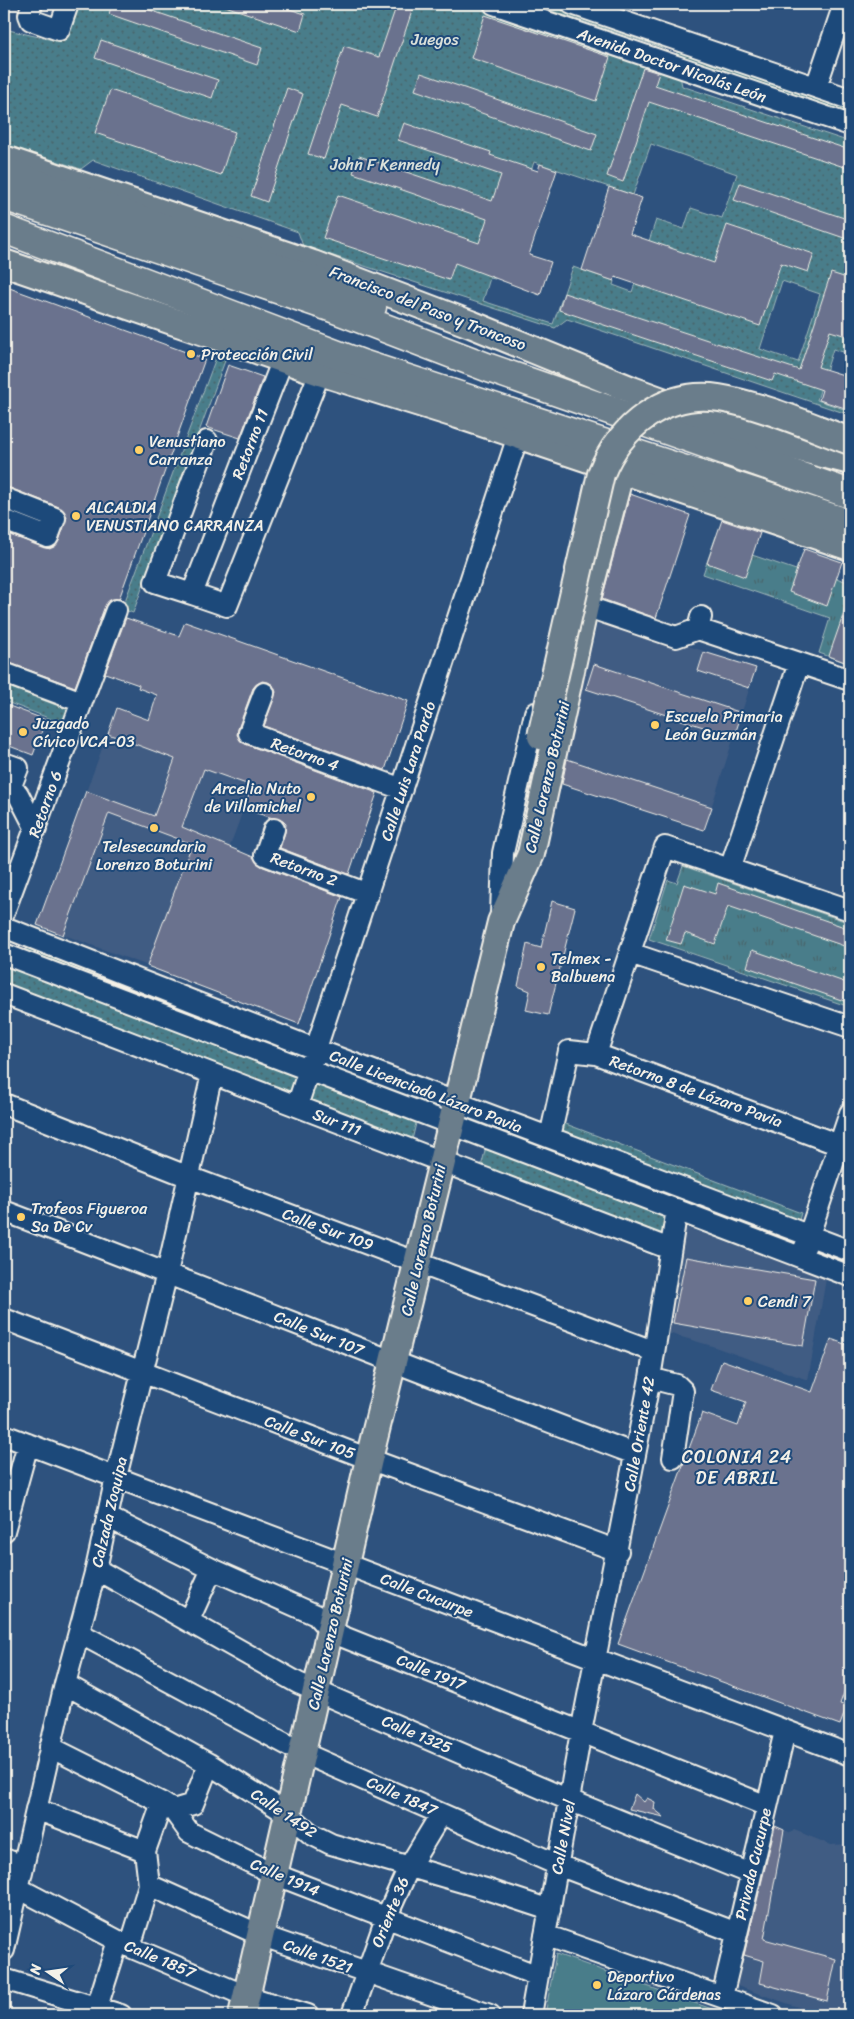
<svg xmlns="http://www.w3.org/2000/svg" width="854" height="2019" viewBox="0 0 854 2019" font-family="Sriracha,sans-serif">
<defs>
<pattern id="grass-tufts" width="24" height="20" patternUnits="userSpaceOnUse" patternTransform="scale(1.25)"><rect width="24" height="20" fill="#4a7d8a"/><path d="M3 7l-1-3M5 7V3M7 7l1-3M15 17l-1-3M17 17v-4M19 17l1-3" fill="none" stroke="#4a656b"/></pattern>
<pattern id="park-dots" width="8" height="8" patternUnits="userSpaceOnUse" patternTransform="scale(1.25)"><rect width="8" height="8" fill="#4a7d8a"/><path d="M2 2h.1M6 6h.1" fill="none" stroke="#4a656b" stroke-width="1.8" stroke-linecap="round"/></pattern>
</defs>
<rect width="100%" height="100%" fill="#2e527e"/>
<filter id="ink" filterUnits="userSpaceOnUse"><feTurbulence type="fractalNoise" baseFrequency=".02" numOctaves="2"/><feDisplacementMap in="SourceGraphic" scale="10" xChannelSelector="R" yChannelSelector="G"/><feConvolveMatrix kernelMatrix="1 2 1 2 8 2 1 2 1" color-interpolation-filters="sRGB"/></filter>
<g filter="url(#ink)">
<path fill="#405c83" d="M599 617 756 668 704 830 559 783Z
M117 708 261 762 181 978 37 925Z
M685 1227 826 1279 808 1380 712 1346 668 1333Z
M772 1824 791 1833 794 1830 831 1845 850 1844V2015H821L737 1986Z"/>
<path fill="url(#grass-tufts)" stroke="#9fb7b9" d="M716 536 729 540 752 555 796 570 798 564 850 583V664L819 653 830 618 703 574Z
M683 866 850 923V1007L649 939 668 880 677 883Z"/>
<path fill="url(#park-dots)" stroke="#9fb7b9" fill-rule="evenodd" d="M71 4H482L679 71 682 86 850 142V354L833 349 817 400 850 411V415L567 319 555 328 303 246 298 232 93 160 81 169 4 144V29L57 41ZM651 144 737 174 722 218 691 208 684 229 656 220 632 292 613 285 614 281 573 267 553 324 483 301 490 278 495 279 534 162 633 195ZM782 281 820 294 798 362 760 349Z
M531 4H560L669 39 666 49Z
M681 43 850 102V115L676 55Z
M217 355 226 358 133 613 122 609Z
M6 686 69 710 64 724 4 701Z
M27 947 289 1044 286 1052 24 954Z
M4 959 418 1115 412 1140 316 1104 309 1099 4 987Z
M332 1060 420 1094 418 1101 330 1068Z
M558 1121 801 1213 797 1227 555 1131Z
M490 1123 796 1239 794 1243 488 1129Z
M487 1143 669 1214 665 1238 481 1167Z"/>
<path fill="#4a7d8a" stroke="#9fb7b9" d="M556 1954 729 2015H545Z"/>
<path fill="#6b728e" stroke="#f4f1e8" d="M112 4H132L262 48 257 65 109 14Z
M225 4H274L305 14 300 31 225 6Z
M397 4 413 8 377 117 342 105 324 159 308 154 344 46 379 57Z
M485 15 610 57 596 101 471 58Z
M101 40 218 80 212 98 95 58Z
M643 68 659 73 655 85 850 150V169L649 102 623 182 607 176Z
M421 73 597 134 591 151 415 90Z
M287 88 303 94 267 202 251 196Z
M110 90 235 132 221 175 95 133Z
M404 123 491 152 490 155 538 171 540 164 557 170 529 255 551 262 540 295 455 263 449 280 323 238 338 195 479 243 487 219 353 173 359 156 492 201 501 175 398 140Z
M740 183 850 220V240L734 200Z
M609 187 642 198 630 234 714 263 727 225 814 254 808 272 781 263 760 326 615 277 614 281 582 270Z
M831 273 847 278 844 289 850 290V337L830 331 818 367 850 377V391L845 408 819 400 822 390 775 374 772 381 559 310 564 293 799 370Z
M4 286 205 359 119 599 109 601 105 606 75 687 4 661V533L50 549 59 541 67 517 59 507 4 486Z
M228 365 263 377 240 438 206 427Z
M630 494 690 515 656 618 602 599Z
M722 520 760 533 745 577 707 563Z
M804 549 842 562 827 606 789 592Z
M848 601H850V664L829 656Z
M126 618 179 636 185 622 408 701 385 770 264 726 276 692 273 685 268 682 262 681 253 688 238 729 237 735 245 744 377 793 349 874 280 848 285 832 286 824 283 821 243 809 252 786 204 769 182 827 253 857 261 866 342 897 299 1024 147 966 192 844 109 813 63 935 37 925 86 791 154 816 175 759 108 734 117 708 149 720 157 695 138 688 139 685 105 673Z
M704 652 756 668 749 688 698 671Z
M594 664 742 713 734 737 586 689Z
M4 704 46 720 33 755 4 744Z
M567 759 712 807 704 830 562 784Z
M718 883 850 929V948L728 906 715 944 685 933 681 944 666 940 684 884 715 894Z
M552 901 575 908 548 1015 526 1010 530 991 518 986 527 944 541 948Z
M752 950 850 984V1003L747 967Z
M686 1257 815 1279 803 1346 673 1323Z
M831 1339 850 1346V1675L840 1704 847 1706 840 1725 618 1644 702 1413 738 1426 746 1402 711 1390 722 1360 812 1392Z
M635 1794 644 1802 647 1798 655 1802 654 1809 664 1817 629 1809Z
M775 1826 784 1830 764 1939 836 1959 827 2001 760 1983 764 1961 744 1955Z"/>
<g fill="none" stroke-linecap="round" stroke-linejoin="round">
<defs>
<path id="minor" d="M32 4 29 15 31 20 59 30 68 4
M494 4 850 125
M572 4 850 99
M816 87 844 4
M283 359 192 594 227 606 320 372
M4 498 55 518 48 537 4 520
M192 594 155 582 207 441
M585 606 676 637 698 629
M701 617 698 629 850 680
M4 673 82 702
M264 693 249 733 402 789
M4 763 18 768 9 791
M4 788 18 794 36 829
M274 829 265 855 368 894
M730 869 799 663
M4 912 116 610
M501 915 503 853 535 713
M4 927 315 1049 850 1251
M630 953 850 1027
M4 954 850 1276
M4 994 670 1249
M596 1054 665 847 850 910
M4 1104 189 1177 653 1351
M297 1106 518 436
M550 1137 569 1051 596 1054 850 1149
M4 1211C215 1291 424 1375 635 1454
M805 1247 850 1113
M4 1319 369 1459 618 1551
M650 1378 677 1385 683 1391 673 1458
M4 1435 850 1755
M107 1517 212 1569 316 1615 331 1632 767 1806
M4 1531 28 1444
M96 1569 298 1683 569 1800 751 1874
M189 1620 212 1569
M79 1633 303 1753 558 1865 737 1933
M65 1684 209 1764 288 1814 311 1834 331 1844 486 1889 550 1910
M50 1747 162 1803 173 1810 189 1832 274 1874 538 1976
M36 1809 145 1851
M173 1810 193 1804 209 1764
M4 1859 23 1866
M149 1885 260 1935 490 2015
M18 1888 130 1947 246 1996 308 2015
M545 1935 773 2015
M130 1947 149 1885 145 1851 162 1803
M4 1950 65 1684 96 1569 116 1477 167 1273 212 1074
M4 1979 121 2015
M722 1997 785 1731
M97 2007 118 1941
M352 2015 386 1918 409 1867 441 1814
M531 2015 581 1732 650 1378 677 1209"/>
<path id="major" d="M4 159 313 264 473 325 632 390 775 442 850 461
M4 263 320 372 458 415 850 547
M242 2015 369 1459 442 1162 501 922 531 854 585 606 621 470"/>
<path id="highway" d="M4 172 338 289 372 307
M4 196 330 307 489 368 850 494
M4 229 362 364 850 524"/>
</defs>
<use href="#minor" stroke="#f4f1e8" stroke-width="24"/>
<use href="#major" stroke="#f4f1e8" stroke-width="30"/>
<use href="#highway" stroke="#f4f1e8" stroke-width="31"/>
<use href="#minor" stroke="#1f4a7a" stroke-width="20"/>
<use href="#major" stroke="#6b7d8b" stroke-width="26"/>
<use href="#highway" stroke="#6b7d8b" stroke-width="28"/>
<defs>
<path id="major-bridge" d="M541 736 601 474C620 426 665 390 719 398 762 405 809 426 850 441"/>
</defs>
<use href="#major-bridge" stroke="#f4f1e8" stroke-width="30" stroke-linecap="butt"/>
<use href="#major-bridge" stroke="#6b7d8b" stroke-width="26"/>
</g>
</g>
<g fill="#ffd166" stroke="#1f4a7a" stroke-width="2">
<circle cx="191" cy="354" r="5"/>
<circle cx="139" cy="450" r="5"/>
<circle cx="76" cy="516" r="5"/>
<circle cx="655" cy="725" r="5"/>
<circle cx="23" cy="732" r="5"/>
<circle cx="311" cy="797" r="5"/>
<circle cx="154" cy="828" r="5"/>
<circle cx="541" cy="967" r="5"/>
<circle cx="21" cy="1217" r="5"/>
<circle cx="748" cy="1301" r="5"/>
<circle cx="597" cy="1985" r="5"/>
</g>
<g text-anchor="middle" dominant-baseline="central" stroke-width="4" stroke-linejoin="round" paint-order="stroke">
<g font-size="16" fill="#dae0da" stroke="#1f4a7a">
<text x="435" y="39">Juegos</text>
<text x="385" y="164">John F Kennedy</text>
</g>
<g font-size="16" fill="#f4f1e8" stroke="#1f4a7a">
<text transform="translate(672 65) rotate(19)">Avenida Doctor Nicolás León</text>
<text transform="translate(428 308) rotate(21)">Francisco del Paso y Troncoso</text>
<text transform="translate(250 444) rotate(-69)">Retorno 11</text>
<text transform="translate(305 754) rotate(20)">Retorno 4</text>
<text transform="translate(408 771) rotate(-72)">Calle Luis Lara Pardo</text>
<text transform="translate(547 777) rotate(-77)">Calle Lorenzo Boturini</text>
<text transform="translate(45 804) rotate(-70)">Retorno 6</text>
<text transform="translate(304 869) rotate(21)">Retorno 2</text>
<text transform="translate(426 1091) rotate(21)">Calle Licenciado Lázaro Pavia</text>
<text transform="translate(696 1091) rotate(20)">Retorno 8 de Lázaro Pavia</text>
<text transform="translate(337 1122) rotate(21)">Sur 111</text>
<text transform="translate(328 1229) rotate(20)">Calle Sur 109</text>
<text transform="translate(423 1240) rotate(-77)">Calle Lorenzo Boturini</text>
<text transform="translate(319 1333) rotate(22)">Calle Sur 107</text>
<text transform="translate(639 1434) rotate(-80)">Calle Oriente 42</text>
<text transform="translate(310 1437) rotate(21)">Calle Sur 105</text>
<text transform="translate(109 1512) rotate(-77)">Calzada Zoquipa</text>
<text transform="translate(427 1595) rotate(21)">Calle Cucurpe</text>
<text transform="translate(330 1634) rotate(-77)">Calle Lorenzo Boturini</text>
<text transform="translate(431 1672) rotate(22)">Calle 1917</text>
<text transform="translate(417 1734) rotate(23)">Calle 1325</text>
<text transform="translate(402 1796) rotate(24)">Calle 1847</text>
<text transform="translate(284 1813) rotate(34)">Calle 1492</text>
<text transform="translate(563 1837) rotate(-80)">Calle Nivel</text>
<text transform="translate(753 1864) rotate(-77)">Privada Cucurpe</text>
<text transform="translate(285 1877) rotate(23)">Calle 1914</text>
<text transform="translate(390 1912) rotate(-68)">Oriente 36</text>
<text transform="translate(318 1956) rotate(20)">Calle 1521</text>
<text transform="translate(160 1959) rotate(23)">Calle 1857</text>
</g>
<g font-size="16" fill="#f4f1e8" stroke="#1f4a7a" text-anchor="start">
<text x="201" y="354">Protección Civil</text>
<text x="149" y="441">Venustiano<tspan x="149" dy="18">Carranza</tspan></text>
<text x="86" y="507">ALCALDIA<tspan x="86" dy="18">VENUSTIANO CARRANZA</tspan></text>
<text x="665" y="716">Escuela Primaria<tspan x="665" dy="18">León Guzmán</tspan></text>
<text x="33" y="723">Juzgado<tspan x="33" dy="18">Cívico VCA-03</tspan></text>
<text x="301" y="788" text-anchor="end">Arcelia Nuto<tspan x="301" dy="18">de Villamichel</tspan></text>
<text x="154" y="846" text-anchor="middle">Telesecundaria<tspan x="154" dy="18">Lorenzo Boturini</tspan></text>
<text x="551" y="958">Telmex -<tspan x="551" dy="18">Balbuena</tspan></text>
<text x="31" y="1208">Trofeos Figueroa<tspan x="31" dy="18">Sa De Cv</tspan></text>
<text x="758" y="1301">Cendi 7</text>
<text x="607" y="1976">Deportivo<tspan x="607" dy="18">Lázaro Cárdenas</tspan></text>
</g>
<g font-size="18" letter-spacing="1" fill="#f4f1e8" stroke="#1f4a7a">
<text x="737" y="1457">COLONIA 24<tspan x="737" dy="21">DE ABRIL</tspan></text>
</g>
</g>
<rect width="854" height="2019" fill="none" stroke="#1f4a7a" stroke-width="20"/>
<rect x="10" y="10" width="834" height="1999" fill="none" stroke="#f4f1e8" stroke-width="2" filter="url(#ink)"/>
<g transform="translate(48 1972) rotate(283)" stroke="#1f4a7a" stroke-width="4" paint-order="stroke">
<path d="M0-4L9 19L0 12L-9 19Z" fill="#f4f1e8"/>
<text y="-8" font-size="14" font-weight="bold" text-anchor="middle" fill="#f4f1e8">N</text>
</g>
</svg>
